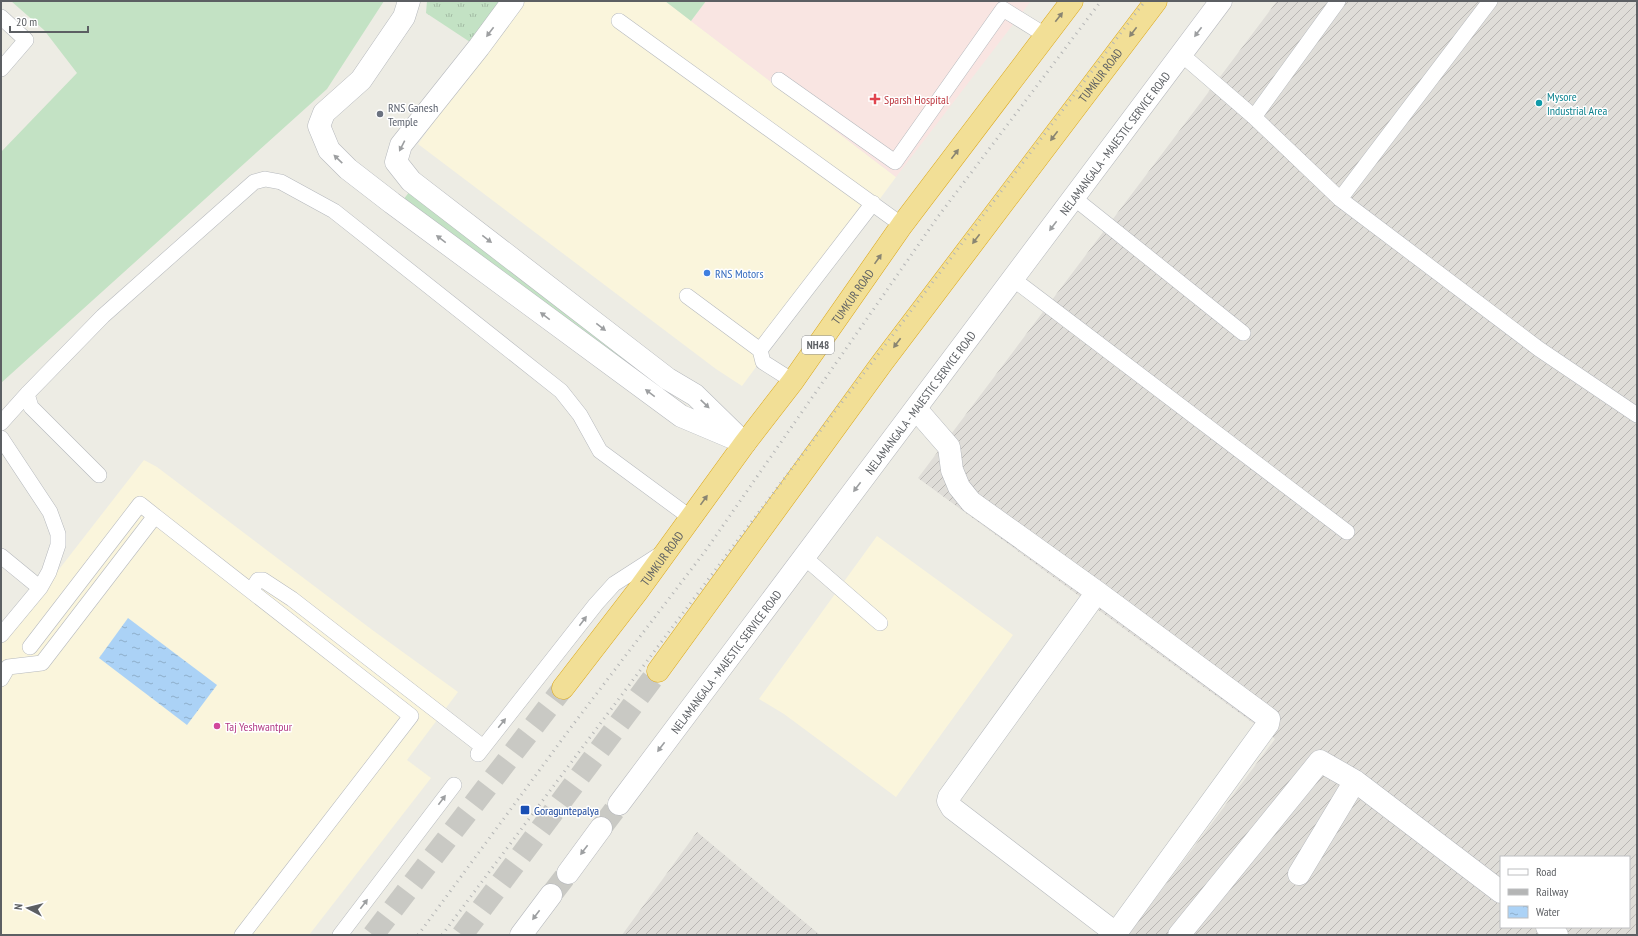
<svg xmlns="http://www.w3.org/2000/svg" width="1638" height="936" viewBox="0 0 1638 936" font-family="'PT Sans Narrow',sans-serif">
<defs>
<pattern id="industrial-furrows" width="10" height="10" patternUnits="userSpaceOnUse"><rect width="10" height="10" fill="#dfddd8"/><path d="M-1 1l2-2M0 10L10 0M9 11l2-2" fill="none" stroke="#b8b6b3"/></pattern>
<pattern id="park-tufts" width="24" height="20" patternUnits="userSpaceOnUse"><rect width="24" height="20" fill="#c3e2c4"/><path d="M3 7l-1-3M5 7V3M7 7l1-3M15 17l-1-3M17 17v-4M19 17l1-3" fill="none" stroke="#a2baa3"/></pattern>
<pattern id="water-ripples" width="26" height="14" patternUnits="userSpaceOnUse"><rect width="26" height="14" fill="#abd2f6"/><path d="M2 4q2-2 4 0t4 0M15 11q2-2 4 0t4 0" fill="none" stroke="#8eaecb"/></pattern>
</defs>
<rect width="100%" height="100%" fill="#edece4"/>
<path fill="#faf5dc" d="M520 1H665L896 177 742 386 716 369 418 144Z
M144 460 157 467 371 629 458 692 407 760 431 778 309 935H1V644Z
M877 536 1013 635 896 797 784 714 759 699Z"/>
<path fill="url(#industrial-furrows)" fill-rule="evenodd" d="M1277 1H1637V935H1128L1275 739 918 478ZM1501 857H1629V927H1501Z
M697 832 820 935H622Z"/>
<path fill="#f9e5e2" d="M706 1H1031L896 177 691 21Z"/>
<path fill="url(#park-tufts)" d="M427 1H504L473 44 426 13Z"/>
<path fill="#c3e2c4" d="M11 1H384L327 89 1 383V152L77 73 44 30Z
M665 1H706L691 21Z
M410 191 668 390 661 399 403 200Z"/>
<path fill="url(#water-ripples)" d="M128 618 217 685 187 725 99 658Z"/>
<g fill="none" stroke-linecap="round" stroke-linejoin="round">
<path stroke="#c9c9c4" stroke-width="22" stroke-dasharray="22 11" stroke-linecap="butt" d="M601 828 619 804
M551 895 568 873"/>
<path stroke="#c9c9c4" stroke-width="22" stroke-dasharray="22 11" stroke-linecap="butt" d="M373 935 563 688
M462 935 658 671"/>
<defs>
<path id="lane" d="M1 17 26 40 1 69
M619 21 902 225
M1181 54 1254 117 1340 199 1539 349 1637 415
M779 80 895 162 1003 9 1045 35
M1254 117 1338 1
M1074 198 1243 333
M1340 199 1490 1
M1013 279 1347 532
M687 296 760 350
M793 381 763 362 760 350 873 203
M27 394 31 407 99 475
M1 423 27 394 103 316 254 182 265 179 281 182 334 211 561 391 580 415 600 451 691 518
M1 438 50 512 58 534V545L49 572 40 588 1 635
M1 556 40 588
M804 557 880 623
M251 591 258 580H263L292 599 483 747
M30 647 140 504 155 516
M1 679 8 667 42 663 155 516 411 716 242 935
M478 754 596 604 614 584 659 555
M340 935 454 785"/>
<path id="street" d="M409 1 404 17 361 80 324 113 319 126 329 150 348 169 392 203 681 416 745 443
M513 1 479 47 401 145 396 162 411 181 668 379 695 395 737 436
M916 409 949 447 952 470 959 487 971 502 1097 592 1269 719 1268 724 1119 929 1114 932 952 808 948 801 949 797 1097 592
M1299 874 1355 781
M1547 927 1557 935
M1179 935 1320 761 1355 781 1501 892"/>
<g id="secondary">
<path id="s1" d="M619 804 1221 1"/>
<path d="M568 873 601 828"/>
<path d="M521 935 551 895"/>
</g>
<g id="highway">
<path id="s2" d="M658 671 882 363 1156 1"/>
<path id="s3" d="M563 688 637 592 745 443 793 381 902 225 1072 1"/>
</g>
</defs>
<use href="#lane" stroke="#b6b9bd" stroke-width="16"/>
<use href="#street" stroke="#b6b9bd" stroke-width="23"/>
<use href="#secondary" stroke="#b6b8bd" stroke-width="23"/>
<use href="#highway" stroke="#dba616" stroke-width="23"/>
<use href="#lane" stroke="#fff" stroke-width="15"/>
<use href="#street" stroke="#fff" stroke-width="22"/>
<use href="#secondary" stroke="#fff" stroke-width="22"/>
<use href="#highway" stroke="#f2df96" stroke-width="22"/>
<path stroke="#b4b5b5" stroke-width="3" stroke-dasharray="1 5" stroke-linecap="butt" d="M418 935 572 726 706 550 937 218 1101 1
M442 935 722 561 1145 1"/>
</g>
<defs><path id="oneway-solid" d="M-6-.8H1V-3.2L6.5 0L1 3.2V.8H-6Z"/></defs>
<g fill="#898572">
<use href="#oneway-solid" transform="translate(1059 17) rotate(-52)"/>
<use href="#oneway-solid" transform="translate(1133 32) rotate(127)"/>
<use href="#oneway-solid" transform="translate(1054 136) rotate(127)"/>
<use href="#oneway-solid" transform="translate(955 154) rotate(-53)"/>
<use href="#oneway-solid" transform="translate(976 239) rotate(127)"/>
<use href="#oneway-solid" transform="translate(878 259) rotate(-55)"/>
<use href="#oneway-solid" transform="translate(897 343) rotate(127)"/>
<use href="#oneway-solid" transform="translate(704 500) rotate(-54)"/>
</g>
<g fill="#9d9fa1">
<use href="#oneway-solid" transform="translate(490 32) rotate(127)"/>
<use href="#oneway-solid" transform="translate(1198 32) rotate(127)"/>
<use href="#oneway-solid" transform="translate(402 146) rotate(117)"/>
<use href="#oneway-solid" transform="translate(338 159) rotate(-136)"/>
<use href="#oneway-solid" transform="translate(1053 226) rotate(127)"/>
<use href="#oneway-solid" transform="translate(441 239) rotate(-143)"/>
<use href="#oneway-solid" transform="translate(487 239) rotate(38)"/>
<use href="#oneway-solid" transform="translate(545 316) rotate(-143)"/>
<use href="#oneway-solid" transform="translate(601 327) rotate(38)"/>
<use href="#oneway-solid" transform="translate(650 393) rotate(-143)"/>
<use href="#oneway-solid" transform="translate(705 404) rotate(44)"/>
<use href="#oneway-solid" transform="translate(857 487) rotate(127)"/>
<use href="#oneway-solid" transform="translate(583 621) rotate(-53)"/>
<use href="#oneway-solid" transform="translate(502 723) rotate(-51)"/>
<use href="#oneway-solid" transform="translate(661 747) rotate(127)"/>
<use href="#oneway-solid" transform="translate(442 800) rotate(-53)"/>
<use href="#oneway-solid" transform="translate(584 850) rotate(127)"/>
<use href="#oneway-solid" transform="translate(364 904) rotate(-53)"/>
<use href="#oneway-solid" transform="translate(536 915) rotate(127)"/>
</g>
<path fill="#e0444e" stroke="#fff" stroke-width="1.5" d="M873 93h4v4h4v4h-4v4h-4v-4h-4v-4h4z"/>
<circle fill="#0f9aa8" stroke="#fff" stroke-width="1.5" cx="1539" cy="103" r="4"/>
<circle fill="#6b7280" stroke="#fff" stroke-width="1.5" cx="380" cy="114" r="4"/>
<circle fill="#3f7fe0" stroke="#fff" stroke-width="1.5" cx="707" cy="273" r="4"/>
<circle fill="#d1479c" stroke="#fff" stroke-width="1.5" cx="217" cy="726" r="4"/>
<rect fill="#1a4fb4" stroke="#fff" stroke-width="1.5" x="520" y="805" width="10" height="10" rx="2"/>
<g text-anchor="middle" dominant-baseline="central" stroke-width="3" stroke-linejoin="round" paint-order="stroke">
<rect fill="#fff" stroke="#8d8f92" stroke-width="1" x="802" y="336" width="32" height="18" rx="3"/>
<g font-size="11" font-weight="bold" fill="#5c5f63">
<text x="818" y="345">NH48</text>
</g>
<g font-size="12" fill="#5c5f63" stroke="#fff">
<text stroke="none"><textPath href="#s2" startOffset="742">TUMKUR ROAD</textPath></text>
<text stroke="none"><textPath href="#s1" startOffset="826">NELAMANGALA - MAJESTIC SERVICE ROAD</textPath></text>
<text stroke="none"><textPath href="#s3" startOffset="487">TUMKUR ROAD</textPath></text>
<text stroke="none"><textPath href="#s1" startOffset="502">NELAMANGALA - MAJESTIC SERVICE ROAD</textPath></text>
<text stroke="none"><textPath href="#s3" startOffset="163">TUMKUR ROAD</textPath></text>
<text stroke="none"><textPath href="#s1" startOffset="178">NELAMANGALA - MAJESTIC SERVICE ROAD</textPath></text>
</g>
<g font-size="12" fill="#0d838f" stroke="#fff" text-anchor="start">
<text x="1547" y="96">Mysore<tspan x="1547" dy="14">Industrial Area</tspan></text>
</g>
<g font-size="12" fill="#be3a42" stroke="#fff" text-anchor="start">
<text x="884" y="99">Sparsh Hospital</text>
</g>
<g font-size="12" fill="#5b616d" stroke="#fff" text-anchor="start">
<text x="388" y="107">RNS Ganesh<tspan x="388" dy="14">Temple</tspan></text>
</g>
<g font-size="12" fill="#366cbe" stroke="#fff" text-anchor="start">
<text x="715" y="273">RNS Motors</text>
</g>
<g font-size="12" fill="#b23c85" stroke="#fff" text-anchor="start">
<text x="225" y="726">Taj Yeshwantpur</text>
</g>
<g font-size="12" fill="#164399" stroke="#fff" text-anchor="start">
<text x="534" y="810">Goraguntepalya</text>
</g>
</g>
<rect width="1638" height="936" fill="none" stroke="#5c5f63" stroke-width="4"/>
<rect x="1500" y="856" width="130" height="72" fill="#ffffff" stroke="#bebfc1"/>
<rect x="1508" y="869" width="20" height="6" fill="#ffffff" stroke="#bebfc1"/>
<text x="1536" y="876" font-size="12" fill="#5c5f63">Road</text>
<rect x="1508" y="889" width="20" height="6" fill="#b4b5b5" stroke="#bebfc1"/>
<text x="1536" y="896" font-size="12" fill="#5c5f63">Railway</text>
<rect x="1508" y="906" width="20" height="12" fill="url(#water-ripples)" stroke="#bebfc1"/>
<text x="1536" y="916" font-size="12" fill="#5c5f63">Water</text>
<g transform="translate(28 908) rotate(277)" stroke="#ffffff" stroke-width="3" paint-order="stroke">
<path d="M0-3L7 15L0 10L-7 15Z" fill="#5c5f63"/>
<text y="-6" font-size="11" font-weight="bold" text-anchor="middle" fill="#5c5f63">N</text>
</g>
<path d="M10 26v6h78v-6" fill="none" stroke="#5c5f63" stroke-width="2"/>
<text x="16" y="26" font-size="12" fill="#5c5f63" stroke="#ffffff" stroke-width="3" paint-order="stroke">20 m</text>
</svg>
